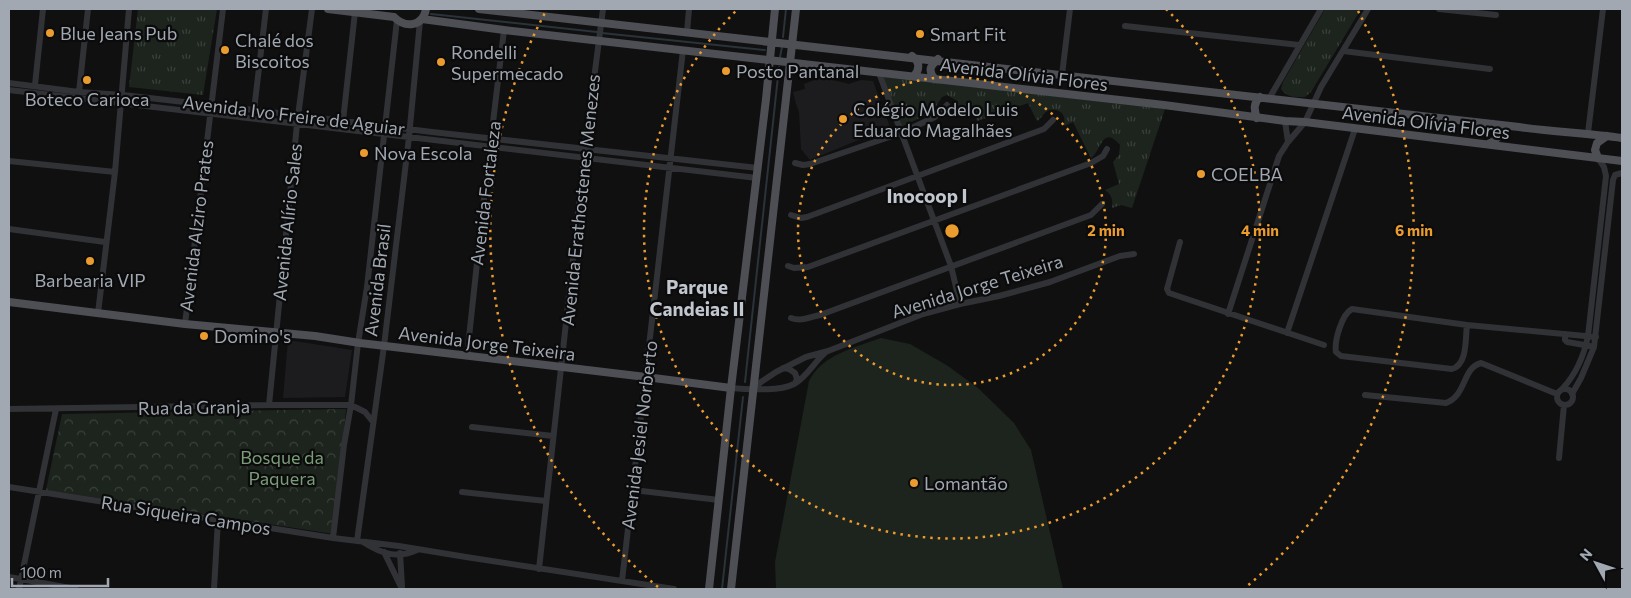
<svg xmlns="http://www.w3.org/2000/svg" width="1631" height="598" viewBox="0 0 1631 598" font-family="Commissioner,sans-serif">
<defs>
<pattern id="grass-tufts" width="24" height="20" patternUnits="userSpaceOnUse" patternTransform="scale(1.25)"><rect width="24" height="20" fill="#1c241d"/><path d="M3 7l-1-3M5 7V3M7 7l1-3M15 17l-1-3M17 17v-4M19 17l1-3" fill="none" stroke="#3a413b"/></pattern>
<pattern id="forest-crowns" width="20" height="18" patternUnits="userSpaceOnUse" patternTransform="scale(1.25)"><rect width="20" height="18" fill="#1c241d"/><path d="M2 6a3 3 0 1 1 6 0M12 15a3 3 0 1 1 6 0" fill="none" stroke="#3a413b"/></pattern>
</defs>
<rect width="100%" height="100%" fill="#101011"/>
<path fill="#1c1c1e" d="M825 76 829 79 849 84 861 80 873 81 890 127 810 160 801 149 799 112 796 104 793 92 805 89 804 84Z
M288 340 352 350 345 397 283 398Z"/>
<path fill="url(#grass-tufts)" d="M138 9H217L203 95 129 87Z
M1325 9H1361L1311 92 1305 97C1295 97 1287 98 1281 89L1283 82Z
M884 77H889L1165 109 1132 208 1121 205 1112 208C1113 200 1112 195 1105 190L1119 184 1113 162 1119 155 1120 145C1102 124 1101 152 1091 158L1073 122 1064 126C1064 123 1065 120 1064 117 1062 110 1051 107 1046 112 1042 115 1042 118 1037 121L1028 103 977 121 971 106 954 114 957 106V101L947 95 942 97 932 112 901 127 883 80Z"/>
<path fill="url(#forest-crowns)" d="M346 409 334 534 46 490 62 414Z"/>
<path fill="#1c241d" d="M881 338 910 344 948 366 978 388 1014 423 1031 450 1063 589H776L775 562 809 381C823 354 854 348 881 338Z"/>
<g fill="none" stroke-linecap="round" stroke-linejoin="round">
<path stroke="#2a3339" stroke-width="2" d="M431 14 597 32
M602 33 765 50
M783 37 786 9
M780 57 782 47
M745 382 779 67
M722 589 743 397"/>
<path stroke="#313236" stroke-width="6" d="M1439 9 1496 15
M1125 26 1299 45
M687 32 689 9
M1343 51 1490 69
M879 73 951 266 960 304
M1062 75 1070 9
M9 83 79 92 123 95 254 110 432 132 758 168
M35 85 43 9
M9 90 757 178
M79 92 88 9
M1270 97 1321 9
M254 110 266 9
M343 121 355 12
M1285 121 1288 142
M1588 133 1603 9
M9 161 115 172
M795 163 803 165 810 164 901 133 935 117 947 105
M791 215 801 218 807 217 1044 129 1053 120
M9 229 105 242
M1180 242 1167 289 1169 293 1324 345
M788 266 794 268 808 267 1091 163 1103 156 1107 149
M98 313 115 172 129 9
M1228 314 1279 156 1288 142 1305 122 1321 87 1368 9
M791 318C801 322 810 317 820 315L1091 215 1102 204
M185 324 223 9
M1467 325C1465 339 1468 364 1452 369L1341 356 1336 352C1334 341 1342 314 1352 309L1467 325 1596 337
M1287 333 1355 129
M1565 334V340L1567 342 1590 346
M467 356 483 207 504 30
M783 368 789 369 795 373 797 379 795 383
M731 388C749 389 778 392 794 384 807 377 814 362 825 353
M1563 388C1576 374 1584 355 1588 336L1606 176 1604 167 1598 158
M1557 397a8 8 0 1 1 16 0a8 8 0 1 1-16 0Z
M752 390 761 382 776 372 806 357 828 351 923 314 960 304 999 296 1050 282 1120 256 1134 254
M1572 394 1581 378 1594 347 1613 180 1615 175 1622 173
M1365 395 1446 403C1467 395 1462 368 1481 363L1557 394
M269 405 297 124 312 9
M9 409 269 405H351L365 412 373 422
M472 427 553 436
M1559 458 1564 405
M9 487 333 538 399 546 466 557 674 589
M633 490 719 500
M462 492 546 501
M333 538 344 445 351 405 358 343 367 287 397 20
M357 541 384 346 409 137 420 21
M363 542C382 554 397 559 417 550
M384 552 402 589
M400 553 402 586
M539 569 585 149 603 9
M9 577 76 589
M622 581 683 50
M19 589 56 409
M214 589 218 520"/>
<path stroke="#4d4f55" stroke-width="8" d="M328 9 394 17C406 29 423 26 426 9
M479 9C826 48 1173 85 1519 127 1553 132 1588 133 1622 138
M422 19 504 30 1164 105 1285 121 1305 122 1622 161
M912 56C920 62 920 69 914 76
M934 78C928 70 930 66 938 59
M1257 118C1254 110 1253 103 1260 97
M1488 144 1494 141 1499 136 1498 130 1493 124
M1598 158 1595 150 1597 143 1607 136
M9 302 185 324 315 336 360 343 646 377 731 388
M709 589 731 388 766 99 775 9
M731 589 796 9"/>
</g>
<g fill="none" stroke="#ea9c2f" stroke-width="2.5" stroke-dasharray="2.5 5">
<circle cx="952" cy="231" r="154"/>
<path d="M1166 9A308 308 0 1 1 738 9"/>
<path d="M658 587A462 462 0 0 1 546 11M1358 11A462 462 0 0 1 1246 587"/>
</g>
<g fill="#ea9c2f" stroke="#0b0b0c" stroke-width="2">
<circle cx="50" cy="33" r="5"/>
<circle cx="920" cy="34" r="5"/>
<circle cx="225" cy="50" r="5"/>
<circle cx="441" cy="62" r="5"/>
<circle cx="726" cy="71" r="5"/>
<circle cx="87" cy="80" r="5"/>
<circle cx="843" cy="119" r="5"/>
<circle cx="364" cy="153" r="5"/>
<circle cx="1201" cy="174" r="5"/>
<circle cx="90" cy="261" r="5"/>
<circle cx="204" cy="336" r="5"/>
<circle cx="914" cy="483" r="5"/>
</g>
<g text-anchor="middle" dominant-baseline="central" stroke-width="4.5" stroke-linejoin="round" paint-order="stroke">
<g font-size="18" fill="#a1a8b2" stroke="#0b0b0c" text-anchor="start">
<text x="60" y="33">Blue Jeans Pub</text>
<text x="930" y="34">Smart Fit</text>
<text x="235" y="40">Chalé dos<tspan x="235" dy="21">Biscoitos</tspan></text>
<text x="451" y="52">Rondelli<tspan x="451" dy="21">Supermecado</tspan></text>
<text x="736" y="71">Posto Pantanal</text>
<text x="87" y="99" text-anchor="middle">Boteco Carioca</text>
<text x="853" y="109">Colégio Modelo Luis<tspan x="853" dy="21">Eduardo Magalhães</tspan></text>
<text x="374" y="153">Nova Escola</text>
<text x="1211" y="174">COELBA</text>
<text x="90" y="280" text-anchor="middle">Barbearia VIP</text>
<text x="214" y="336">Domino's</text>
<text x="924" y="483">Lomantão</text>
</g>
<g font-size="18" fill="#a1a8b2" stroke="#0b0b0c">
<text transform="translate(1024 74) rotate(7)">Avenida Olívia Flores</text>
<text transform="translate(294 115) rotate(7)">Avenida Ivo Freire de Aguiar</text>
<text transform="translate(1426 122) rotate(7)">Avenida Olívia Flores</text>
<text transform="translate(485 193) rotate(-83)">Avenida Fortaleza</text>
<text transform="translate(580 200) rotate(-84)">Avenida Erathostenes Menezes</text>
<text transform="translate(287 222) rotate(-84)">Avenida Alírio Sales</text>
<text transform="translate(196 226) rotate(-83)">Avenida Alziro Prates</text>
<text transform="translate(377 280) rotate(-83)">Avenida Brasil</text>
<text transform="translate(977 286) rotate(-17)">Avenida Jorge Teixeira</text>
<text transform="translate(487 343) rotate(7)">Avenida Jorge Teixeira</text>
<text transform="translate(194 407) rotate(-1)">Rua da Granja</text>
<text transform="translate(639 435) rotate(-83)">Avenida Jesiel Norberto</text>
<text transform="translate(186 515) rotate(9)">Rua Siqueira Campos</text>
</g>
<g font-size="18" fill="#7a9c79" stroke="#0b0b0c">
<text x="282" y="457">Bosque da<tspan x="282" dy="21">Paquera</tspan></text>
</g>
<g font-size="19" font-weight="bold" fill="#c2c6ce" stroke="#0b0b0c">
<text x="927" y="195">Inocoop I</text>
<text x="697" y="286">Parque<tspan x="697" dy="22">Candeias II</tspan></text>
</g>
</g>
<circle cx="952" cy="231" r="8" fill="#ea9c2f" stroke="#0b0b0c" stroke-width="2.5"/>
<g font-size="15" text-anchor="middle" font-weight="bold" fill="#ea9c2f" stroke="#0b0b0c" stroke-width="4.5" stroke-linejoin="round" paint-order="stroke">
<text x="1106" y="236">2 min</text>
<text x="1260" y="236">4 min</text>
<text x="1414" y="236">6 min</text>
</g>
<rect width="1631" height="598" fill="none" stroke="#a1a8b2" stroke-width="20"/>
<g transform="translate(1596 563) rotate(310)" stroke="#0b0b0c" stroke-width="4" paint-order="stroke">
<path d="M0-4L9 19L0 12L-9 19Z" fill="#a1a8b2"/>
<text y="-8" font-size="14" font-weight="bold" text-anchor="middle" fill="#a1a8b2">N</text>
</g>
<path d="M12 578v8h96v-8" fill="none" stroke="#a1a8b2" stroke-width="2.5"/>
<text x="20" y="578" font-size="15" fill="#a1a8b2" stroke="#0b0b0c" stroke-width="4" paint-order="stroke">100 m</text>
</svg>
